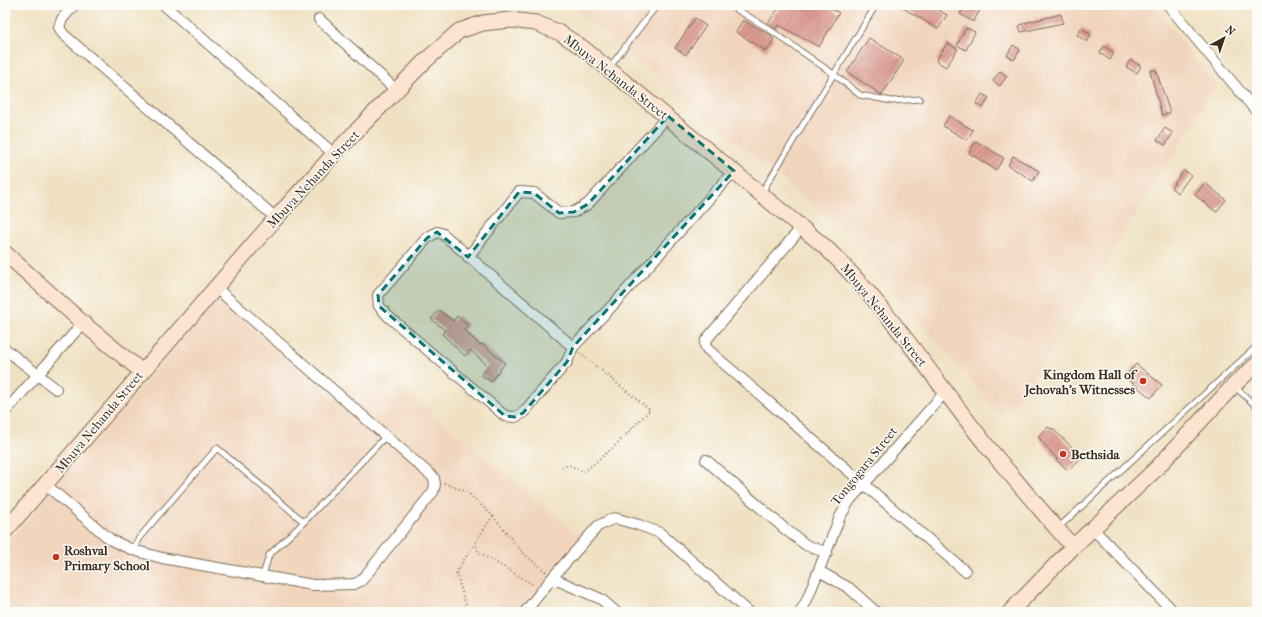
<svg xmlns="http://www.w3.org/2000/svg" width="1262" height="617" viewBox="0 0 1262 617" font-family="'IM FELL French Canon',serif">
<defs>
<pattern id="building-hatch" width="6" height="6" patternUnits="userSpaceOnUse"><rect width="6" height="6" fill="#dc9a91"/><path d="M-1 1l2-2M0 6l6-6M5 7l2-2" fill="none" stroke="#b47e76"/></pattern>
</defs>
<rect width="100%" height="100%" fill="#fdfcf7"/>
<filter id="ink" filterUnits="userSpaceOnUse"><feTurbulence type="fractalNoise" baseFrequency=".025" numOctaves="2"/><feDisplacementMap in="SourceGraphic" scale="8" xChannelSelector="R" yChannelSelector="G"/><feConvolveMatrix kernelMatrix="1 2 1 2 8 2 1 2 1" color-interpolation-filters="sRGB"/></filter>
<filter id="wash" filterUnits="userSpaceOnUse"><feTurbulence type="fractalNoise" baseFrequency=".012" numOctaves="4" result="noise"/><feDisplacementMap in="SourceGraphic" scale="16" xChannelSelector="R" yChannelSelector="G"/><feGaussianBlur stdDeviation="0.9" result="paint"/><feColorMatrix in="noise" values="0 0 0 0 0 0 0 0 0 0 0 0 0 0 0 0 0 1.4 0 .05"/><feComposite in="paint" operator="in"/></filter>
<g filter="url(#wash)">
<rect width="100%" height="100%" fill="#f0e1c3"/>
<path fill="#f1d5bd" d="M569 5H1153L1216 85 1026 392 999 413 865 259 868 250Z
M218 298 334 398 368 359 581 538 522 612H5V546Z"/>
<g id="blocks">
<path fill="url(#building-hatch)" d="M781 5H825L839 13 819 47 779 25 776 29 768 23Z
M898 5H930L947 15 938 29Z
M966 5H983L973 22 960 14Z
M1061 14 1063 23 1021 32 1019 26 1024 23Z
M695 18 706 26 686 55 675 48Z
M743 20 772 36 771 37 774 39 766 51 736 32Z
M966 28 975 32 966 50 957 45Z
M1082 28 1091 35 1087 42 1077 35Z
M869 38 904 60 882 95 847 72Z
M947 43 958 49 946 67 936 61Z
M1013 45 1020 50 1014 60 1007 55Z
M1104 46 1114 53 1110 60 1100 53Z
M1131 60 1141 66 1137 73 1126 67Z
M1156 70 1170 113 1162 115 1150 71Z
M1000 71 1007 76 1000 86 993 81Z
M982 94 989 98 983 108 976 104Z
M949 116 973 130 967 140 943 126Z
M1165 128 1173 133 1165 145 1157 140Z
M976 141 1004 158 996 170 969 153Z
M1013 156 1039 171 1033 181 1008 165Z
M1184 170 1191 175 1178 193 1171 188Z
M1205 183 1226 200 1216 212 1195 195Z
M439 310 453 321 457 316 468 325 464 330 480 345 482 344 505 363 491 382 481 375 488 366 470 350 465 356 442 334 445 330 431 319Z
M1136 364 1162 385 1151 398 1125 377Z
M1048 427 1051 429 1052 428 1079 454 1077 456 1080 459 1068 470 1056 460 1057 459 1040 439 1038 436Z"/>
</g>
</g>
<g filter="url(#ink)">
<use href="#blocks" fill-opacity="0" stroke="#7a6a58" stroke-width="1"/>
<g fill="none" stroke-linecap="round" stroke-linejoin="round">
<defs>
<path id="lane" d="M729 5 766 27 835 75 860 95 892 101 920 99
M609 68 657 5
M762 192 876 5
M1234 386 1257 407
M1058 528 1257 346
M133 550 139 538 217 448 304 522
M263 575 269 555 304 522 386 436"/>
<path id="street" d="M74 5 62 19 59 27 63 34 276 218
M164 5 334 154
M1168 5 1257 112
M319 19 396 90
M802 227 706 340 705 345 707 349 965 571
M437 232 443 234 573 347 567 362 523 413 515 417 505 416 389 317 379 306 378 295 427 238Z
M468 257 519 192 534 193 559 213 574 212 588 204 668 116
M573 347 613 305 734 171
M5 349 56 389
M5 412 83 323
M706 460 785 529 806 545 827 553
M46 485 111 540 133 550 162 558 313 585 354 584 361 581 433 492 435 485 434 478 215 287
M1093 529 1174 612
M819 571 849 588 876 612
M552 578 598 526 614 518 639 525 660 533 749 612
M525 612 552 578 601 599 616 612
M800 612 806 602 840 517 850 500 946 391"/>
<path id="secondary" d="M5 253 83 323 141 371
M5 531 276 218 334 154 424 62 459 31 483 23 510 20 536 23 560 33 583 48 824 246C886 304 934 380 987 446 1015 480 1044 514 1073 547
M1010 612 1073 547 1155 470 1233 386 1257 364"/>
</defs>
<use href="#lane" stroke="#7a6a58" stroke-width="7"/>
<use href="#street" stroke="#7a6a58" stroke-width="12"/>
<use href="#secondary" stroke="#7a6a58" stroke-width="17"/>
<path stroke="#7a6a58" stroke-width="2" stroke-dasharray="1 3" stroke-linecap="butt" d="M562 467 569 465 584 472 617 444 650 410 580 353
M444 483 467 492 493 516 475 542 478 552 534 585
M493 516 524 554 546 572
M468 612 456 572 475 543"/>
<use href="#lane" stroke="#fff" stroke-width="5"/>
<use href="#street" stroke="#fff" stroke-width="10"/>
<use href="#secondary" stroke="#fde4d1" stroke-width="15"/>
</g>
</g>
<path fill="#0f766e" fill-opacity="0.2" stroke="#0f766e" stroke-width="3" stroke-dasharray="8 5" stroke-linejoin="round" d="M668 116 734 171 573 347 567 362 523 413 515 417 505 416 379 306 378 295 427 238 437 232 468 257 519 192 534 193 559 213 574 212 588 204Z"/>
<g fill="#c8321e" stroke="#fdfcf7" stroke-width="1.5">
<circle cx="1143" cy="381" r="4"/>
<circle cx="1063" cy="454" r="4"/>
<circle cx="56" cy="557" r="4"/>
</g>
<g text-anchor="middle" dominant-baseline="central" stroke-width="3" stroke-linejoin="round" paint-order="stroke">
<g font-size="13" fill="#3b2a1e" stroke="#fdfcf7">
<text transform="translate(616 77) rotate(38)">Mbuya Nehanda Street</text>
<text transform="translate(313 179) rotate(-47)">Mbuya Nehanda Street</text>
<text transform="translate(884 315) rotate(51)">Mbuya Nehanda Street</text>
<text transform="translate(99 422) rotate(-50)">Mbuya Nehanda Street</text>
<text transform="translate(864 466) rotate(-51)">Tongogara Street</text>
</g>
<g font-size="13" font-weight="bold" fill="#3b2a1e" stroke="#fdfcf7" text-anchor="start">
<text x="1135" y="374" text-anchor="end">Kingdom Hall of<tspan x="1135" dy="15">Jehovah’s Witnesses</tspan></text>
<text x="1071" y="454">Bethsida</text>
<text x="64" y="550">Roshval<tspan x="64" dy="15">Primary School</tspan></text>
</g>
</g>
<rect width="1262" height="617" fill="none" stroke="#fdfcf7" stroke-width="20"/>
<g transform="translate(1224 38) rotate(40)" stroke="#fdfcf7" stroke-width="3" paint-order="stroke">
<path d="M0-3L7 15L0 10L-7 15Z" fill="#3b2a1e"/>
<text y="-6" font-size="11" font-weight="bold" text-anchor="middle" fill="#3b2a1e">N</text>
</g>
</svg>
